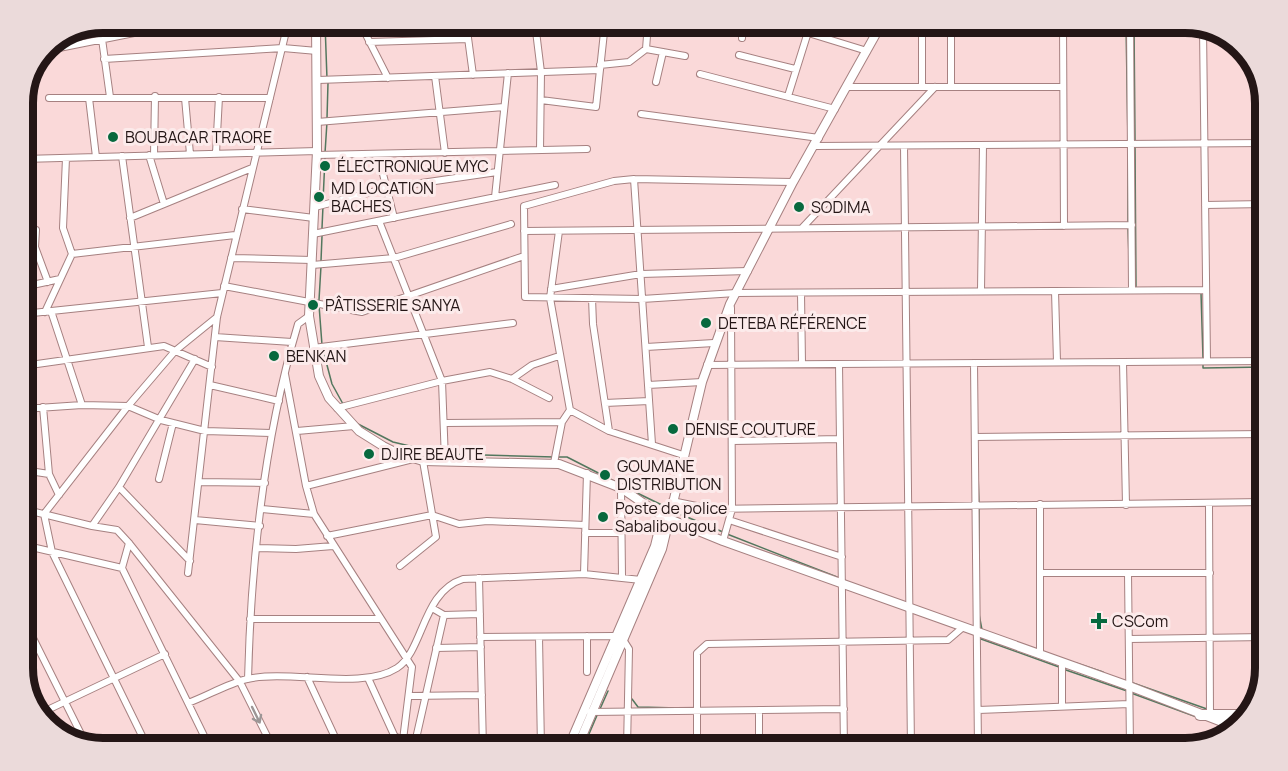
<svg xmlns="http://www.w3.org/2000/svg" width="1288" height="771" viewBox="0 0 1288 771" font-family="Manrope,sans-serif">
<rect width="100%" height="100%" fill="#fad9d9"/>
<g fill="none" stroke-linecap="round" stroke-linejoin="round">
<path stroke="#53775e" stroke-width="1.5" d="M325 23 327 79
M1126 23 1128 142
M1134 23 1135 142
M327 118 328 83
M1128 147V223
M1135 147 1136 289
M325 153 327 122
M323 201 325 158
M322 228 323 206
M1128 228 1129 256
M321 261 322 236
M1201 293 1203 358
M319 300 321 266
M319 305 322 345
M323 350 332 384 343 404
M1203 362V368L1265 367
M358 424 393 442 443 454
M448 454 554 457
M559 457H567L614 481
M978 473 979 504
M629 489 668 508
M979 509V600
M675 512 723 532
M727 534 837 577
M979 614 982 630
M981 637V639L1059 667
M1076 663 1103 672
M1063 669 1127 691
M1133 683 1207 709
M1131 693 1194 716
M632 699 638 707 679 708
M600 709 608 691
M583 748 598 713"/>
<defs>
<path id="street" d="M360 23 388 78
M466 23 473 75
M535 23 541 72 540 150
M922 23V87
M951 23H1058
M951 23V87
M1063 23 1064 226
M1130 23 1132 290
M792 28 867 51
M1203 28 1207 361
M742 38 743 23
M102 39 110 97
M369 42 468 39
M646 49 685 56
M44 51 184 23
M739 55 795 69
M104 59 283 48 317 51
M600 65 629 62 646 49 648 23
M700 74 835 109
M435 76 445 153
M318 80 600 70
M656 82 663 52
M847 87H1063
M788 96 808 32
M49 98H270
M89 98 96 157
M185 98 190 154
M541 100 596 107 605 23
M641 114 819 138
M317 122 504 107
M815 146 1265 143
M904 146 911 748
M216 153 219 97
M378 154 394 218
M149 155 164 204
M154 155 155 96
M317 155 587 149
M122 156 148 347
M23 159 317 151
M634 179 652 444
M793 182 634 179 614 181 524 206 525 297 642 299 736 293 1206 290
M495 197 508 73
M1205 205 1265 204
M315 207 387 188 497 172
M242 209 314 218
M130 218 252 168
M379 221 442 381 445 461
M802 228 935 87
M36 230 35 247 48 282
M524 231 1132 225
M559 231 550 298 570 410 609 431 683 455
M313 234 555 185
M72 254 235 235
M231 258 312 260
M312 265 394 258 511 224
M224 286 362 312 524 256
M23 287 60 279
M551 289 641 274 748 271
M981 291 983 145
M1055 291 1057 362
M801 293 802 364
M592 298 593 324 609 431
M51 311 82 405
M45 312 72 254 63 228 66 158
M23 314 222 293
M215 337 292 342
M646 347 714 343
M313 348 513 323
M1123 362 1126 505
M974 363 978 748
M839 364 844 748
M707 365 1265 361
M23 366 164 346 212 367
M285 374 306 486 314 514 412 667 402 748
M512 379 532 365 559 356
M210 385 279 401
M648 385 702 382
M605 403 649 401
M43 407 49 474 59 495
M337 408 442 381 490 372 512 379 549 398
M23 409 82 405 128 406 161 420 205 431 271 433
M444 423 562 422
M297 431 354 426
M975 437 1265 434
M732 441 840 439
M554 463 562 422 570 410
M23 470 49 474
M159 479 173 423
M199 482 265 483
M306 486 413 459
M119 487 190 561
M621 488 622 576
M672 501 711 509 1265 502
M1209 504 1210 716
M23 509 92 526 119 487 195 359
M262 509 314 514
M44 514 128 406 175 351 217 317
M44 514 52 552 148 748
M195 520 260 526
M729 520 842 557
M92 526 117 530 129 543 240 682 273 748
M585 533H621
M327 536 432 515 459 524 487 521 585 525
M723 541 732 509 731 308
M129 543 122 568 210 748
M23 545 122 568
M258 548 296 549 333 546
M400 566 436 537 423 461
M188 573 217 317 288 23
M1040 573H1210
M1128 573 1130 748
M584 574 587 473
M479 578 483 748
M432 608 444 615 480 614
M23 618 86 744
M250 619H380
M587 636V672
M480 637 615 636 622 638 629 649 627 748
M539 637 541 748
M1129 639 1265 637
M436 648 481 647
M1040 655V504
M1062 663V706
M307 677 340 748
M368 678 394 735 404 743H483
M248 679C251 563 265 435 298 324L309 316
M409 696 482 695
M188 703C207 696 227 684 247 679 290 669 361 691 397 668 424 650 422 592 463 579L584 574 641 580
M759 710V748
M978 710 1129 704
M590 712 844 709
M39 714 165 654
M415 743 444 615
M697 748V653L707 644 948 640 962 628
M844 748 978 747"/>
<path id="secondary" d="M316 23 317 151 309 316 319 376 329 398 359 431 383 446 399 454 423 461 559 464 621 488 662 516 723 541 1129 686 1235 727
M568 748 655 546 663 513
M577 748 662 549 702 382 730 304 793 182 882 23"/>
<path id="highway" d="M1200 715H1247"/>
</defs>
<use href="#street" stroke="#a68181" stroke-width="8"/>
<use href="#secondary" stroke="#a68181" stroke-width="10"/>
<use href="#highway" stroke="#a68181" stroke-width="12"/>
<use href="#street" stroke="#fff" stroke-width="6"/>
<use href="#secondary" stroke="#fff" stroke-width="8"/>
<use href="#highway" stroke="#fff" stroke-width="10"/>
</g>
<defs><path id="oneway-shaft" d="M-6 0H5M1.5-3L5.5 0L1.5 3" fill="none" stroke-width="1.6" stroke-linecap="round" stroke-linejoin="round" transform="scale(1.5)"/></defs>
<use stroke="#9c9696" href="#oneway-shaft" transform="translate(256 715) rotate(64)"/>
<g fill="#07693e" stroke="#fcebeb" stroke-width="2">
<circle cx="113" cy="137" r="6"/>
<circle cx="325" cy="166" r="6"/>
<circle cx="319" cy="197" r="6"/>
<circle cx="799" cy="207" r="6"/>
<circle cx="313" cy="305" r="6"/>
<circle cx="706" cy="323" r="6"/>
<circle cx="274" cy="356" r="6"/>
<circle cx="673" cy="429" r="6"/>
<circle cx="369" cy="454" r="6"/>
<circle cx="605" cy="475" r="6"/>
<circle cx="603" cy="517" r="6"/>
<path d="M1096 612h6v6h6v6h-6v6h-6v-6h-6v-6h6z"/>
</g>
<g text-anchor="middle" dominant-baseline="central" stroke-width="6" stroke-linejoin="round" paint-order="stroke">
<g font-size="16" fill="#241616" stroke="#fcebeb" text-anchor="start">
<text x="125" y="137">BOUBACAR TRAORE</text>
<text x="337" y="166">ÉLECTRONIQUE MYC</text>
<text x="331" y="188">MD LOCATION<tspan x="331" dy="18">BACHES</tspan></text>
<text x="811" y="207">SODIMA</text>
<text x="325" y="305">PÂTISSERIE SANYA</text>
<text x="718" y="323">DETEBA RÉFÉRENCE</text>
<text x="286" y="356">BENKAN</text>
<text x="685" y="429">DENISE COUTURE</text>
<text x="381" y="454">DJIRE BEAUTE</text>
<text x="617" y="466">GOUMANE<tspan x="617" dy="18">DISTRIBUTION</tspan></text>
<text x="615" y="508">Poste de police<tspan x="615" dy="18">Sabalibougou</tspan></text>
<text x="1112" y="621">CSCom</text>
</g>
</g>
<path d="M0 0H1288V771H0ZM103 33H1185A70 70 0 0 1 1255 103V668A70 70 0 0 1 1185 738H103A70 70 0 0 1 33 668V103A70 70 0 0 1 103 33Z" fill="#ebdada" fill-rule="evenodd"/>
<path fill="none" stroke="#241616" stroke-width="8" d="M103 33H1185A70 70 0 0 1 1255 103V668A70 70 0 0 1 1185 738H103A70 70 0 0 1 33 668V103A70 70 0 0 1 103 33Z"/>
</svg>
